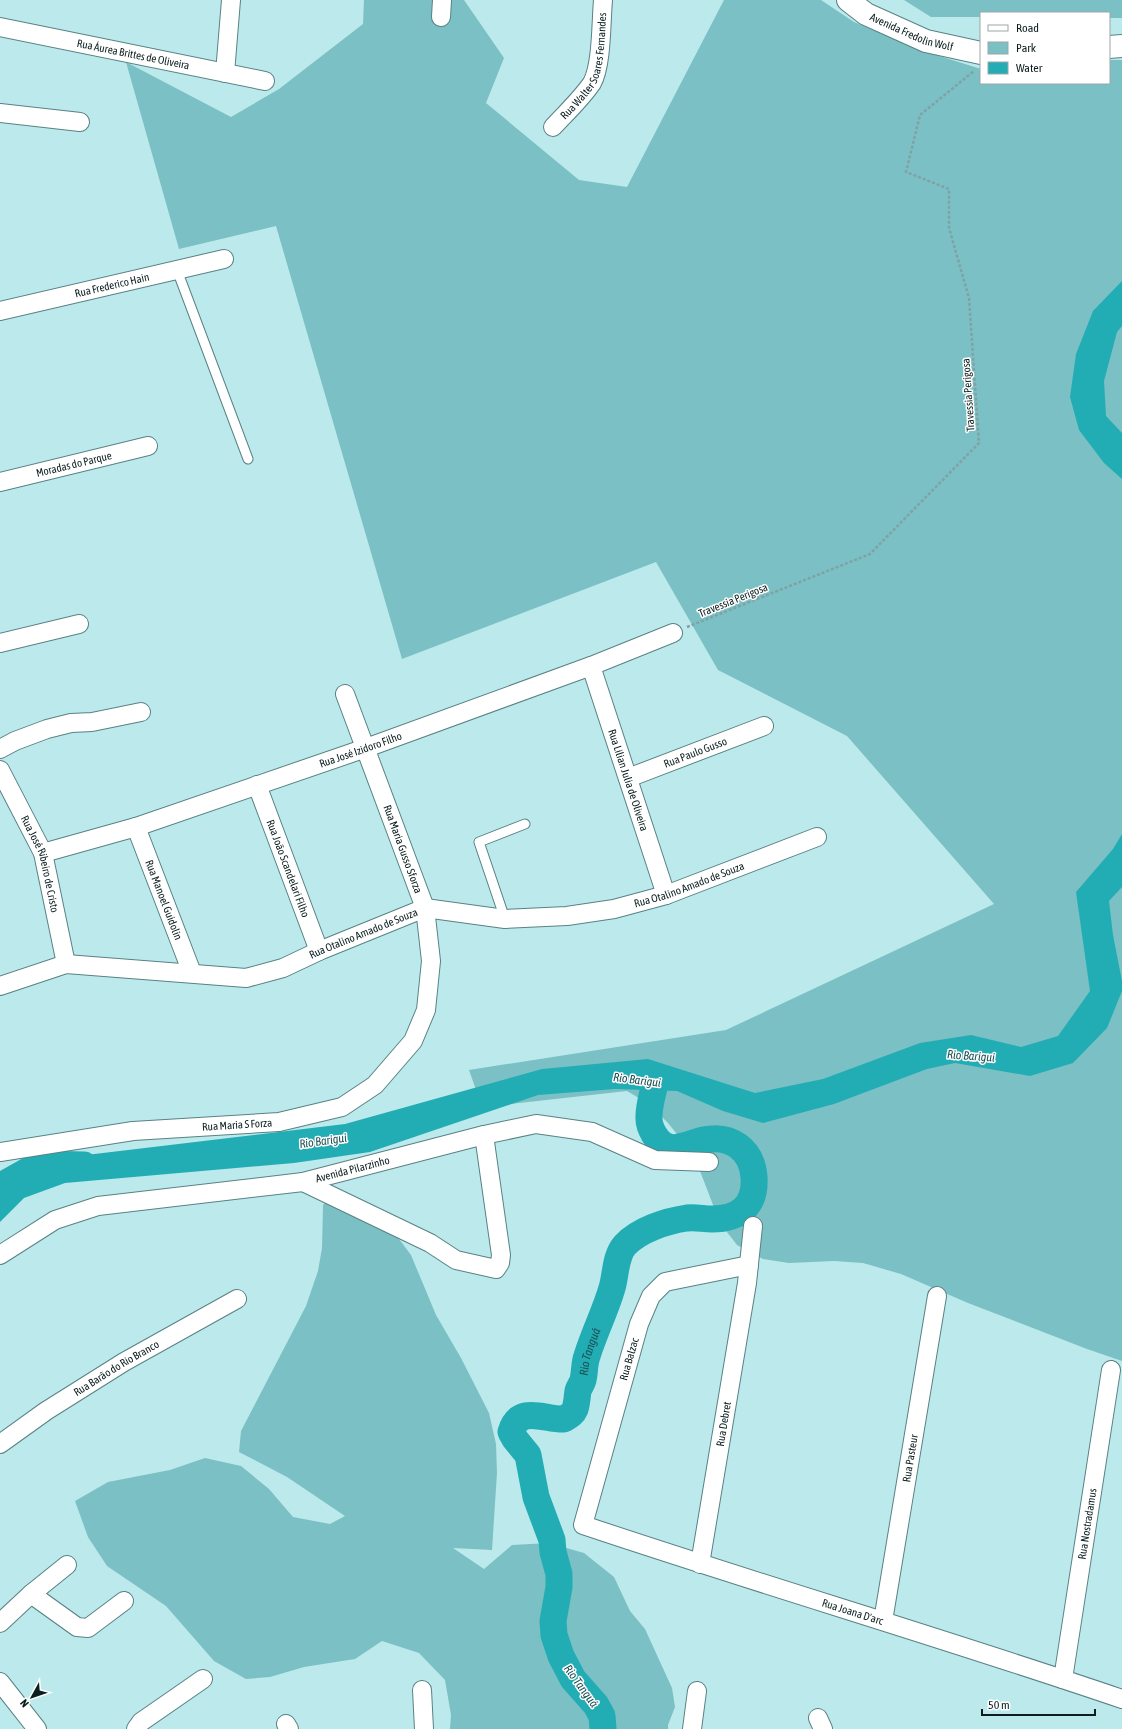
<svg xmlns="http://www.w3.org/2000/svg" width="1122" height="1729" viewBox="0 0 1122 1729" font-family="'Asap Condensed',sans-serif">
<rect width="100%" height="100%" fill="#bce9ec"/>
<path fill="#7bc0c4" d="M364 0H464L504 58 486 103 579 180 627 187 724 0H821L854 22 920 50 981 69V83H1109V60H1122V1361L1087 1349 968 1303 901 1274 863 1263 834 1261 789 1263 763 1259 737 1245 720 1223 700 1171 685 1144 668 1123 649 1104 627 1091 482 1107 469 1070 726 1030 994 904 847 736 718 670 656 562 402 659 276 226 179 249 126 62 231 117 279 89 363 24Z
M904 0H1122V18H1109V13H981V17H931Z
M336 1190 387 1223 411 1255 436 1315 461 1358 489 1413 496 1444 497 1473 492 1550 453 1548 484 1569 512 1545 549 1543 584 1553 614 1577 630 1611 645 1629 672 1688 675 1707 668 1725V1729H450L451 1715 445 1680 419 1653 382 1641 355 1659 304 1667 270 1677 246 1679 214 1661 166 1606 107 1566 88 1537 75 1501 108 1482 170 1470 205 1458 241 1466 269 1489 293 1517 330 1524 345 1516 287 1477 239 1452 241 1431 306 1306 318 1271 322 1248 323 1205Z"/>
<path fill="#22adb4" d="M1122 281V326L1117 332 1104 381 1106 416 1122 433V479L1104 463 1079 430 1070 397 1076 354 1093 311Z
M1122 834V887L1109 901 1113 935 1122 981V991L1107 1028 1073 1063 1030 1076 955 1063 927 1069 834 1104 763 1123 723 1111 677 1091 615 1089 538 1095 370 1152 294 1163 65 1183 24 1198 0 1222V1198L16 1178 61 1158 345 1124 542 1069 648 1059 755 1093 823 1079 920 1043 971 1035 1021 1047 1058 1036 1090 991 1076 892 1113 849Z"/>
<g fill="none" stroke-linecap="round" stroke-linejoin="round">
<g stroke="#22adb4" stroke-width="27">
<path d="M0 1190 6 1183 40 1164 84 1165"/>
<path id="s1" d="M603 1729 602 1716 596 1705 573 1679 561 1656 554 1635 553 1621 559 1587V1574L553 1552 552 1540 536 1497 528 1455 515 1439 511 1432C519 1404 545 1420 564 1419 569 1416 573 1414 575 1409 577 1403 577 1397 578 1391 579 1387 582 1384 583 1380 585 1372 584 1364 587 1356 594 1333 605 1312 612 1288 616 1275 615 1256 625 1245 639 1230 666 1221 687 1218 696 1217 703 1219 712 1219 739 1219 756 1206 754 1177 752 1150 731 1134 704 1140 694 1142 679 1150 669 1147 657 1144 648 1127 649 1116 649 1105 653 1093 655 1083"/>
</g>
<defs>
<path id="service" d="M177 270 248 459
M505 919 479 842 525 824"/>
<g id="minor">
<path d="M441 17 442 0"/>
<path id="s2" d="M0 27 265 81"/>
<path d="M225 73 231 0"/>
<path d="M0 113 80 122"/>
<path id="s3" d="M553 127C566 113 581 99 592 83 602 65 601 22 603 0"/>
<path id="s4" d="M0 311 224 259"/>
<path id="s5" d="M0 482 148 446"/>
<path d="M0 643 79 624"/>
<path id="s6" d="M591 666 666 895"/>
<path d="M0 749 15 741 47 729 71 723 92 722 141 712"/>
<path id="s7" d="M0 770 43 853 66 964"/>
<path id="s8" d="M628 778 764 726"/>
<path id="s9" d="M257 785 319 951"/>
<path id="s10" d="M136 827 192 973"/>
<path id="s11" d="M43 853 136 827 366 748 591 666 673 633"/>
<path id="s12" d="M0 986 66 964 246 978 283 968 319 951 425 908 505 919 567 916 614 909 666 895 817 837"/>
<path id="s13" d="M0 1152 133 1131 279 1122 342 1107 375 1085 413 1041 426 1010 431 961 425 908 345 694"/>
<path d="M303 1182 430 1243 456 1260 496 1269 500 1263 501 1255 484 1135"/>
<path id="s14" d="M0 1255 55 1220 98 1206 303 1182 484 1135 536 1124 592 1132 655 1160 709 1162"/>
<path id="s15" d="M749 1265 665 1282 651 1296 639 1324 583 1525C762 1585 943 1638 1122 1699"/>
<path id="s16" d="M0 1444 46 1411 124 1362 237 1299"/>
<path id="s17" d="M700 1564 747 1283 753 1226"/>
<path d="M31 1594 77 1627 88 1628 124 1601"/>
<path id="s18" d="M883 1621 937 1296"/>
<path d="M0 1623 31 1594 67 1565"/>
<path id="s19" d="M1063 1679 1111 1370"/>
<path d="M0 1682 37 1729"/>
<path d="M422 1690 424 1729"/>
<path d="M818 1718 823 1729"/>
<path d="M286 1724 289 1729"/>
<path d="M136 1729 141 1722 203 1679"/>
<path d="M692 1729 697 1691"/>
</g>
<g id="secondary">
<path id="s20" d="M848 0 866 14 926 41 981 53"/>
<path d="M1109 47 1122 46"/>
</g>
</defs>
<use href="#service" stroke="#588284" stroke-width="11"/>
<use href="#minor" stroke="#588284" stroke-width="20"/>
<use href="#secondary" stroke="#588284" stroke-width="24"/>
<path stroke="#7fa2a5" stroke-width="2.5" stroke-dasharray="3 2" stroke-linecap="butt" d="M687 627 870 554 979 443 969 298 949 228V189L906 172 920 115 974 71"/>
<use href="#service" stroke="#fff" stroke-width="9"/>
<use href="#minor" stroke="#fff" stroke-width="18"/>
<use href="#secondary" stroke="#fff" stroke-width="22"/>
</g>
<g text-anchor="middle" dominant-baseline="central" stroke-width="3" stroke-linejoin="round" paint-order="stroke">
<g font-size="11" fill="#0c1d1e" stroke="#fff">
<text stroke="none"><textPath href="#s20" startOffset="72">Avenida Fredolin Wolf</textPath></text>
<text stroke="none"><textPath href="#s2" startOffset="136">Rua Áurea Brittes de Oliveira</textPath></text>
<text stroke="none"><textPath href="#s3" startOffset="72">Rua Walter Soares Fernandes</textPath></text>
<text stroke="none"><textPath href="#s4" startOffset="115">Rua Frederico Hain</textPath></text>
<text transform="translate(968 395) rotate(-94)">Travessia Perigosa</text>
<text stroke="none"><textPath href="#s5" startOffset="76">Moradas do Parque</textPath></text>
<text transform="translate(733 600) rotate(-22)">Travessia Perigosa</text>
<text stroke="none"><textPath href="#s11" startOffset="334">Rua José Izidoro Filho</textPath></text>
<text stroke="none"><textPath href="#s8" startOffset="72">Rua Paulo Gusso</textPath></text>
<text stroke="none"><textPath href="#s6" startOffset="120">Rua Lilian Julia de Oliveira</textPath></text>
<text transform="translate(403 849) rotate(70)">Rua Maria Gusso Sforza</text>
<text stroke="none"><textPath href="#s7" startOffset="103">Rua José Ribeiro de Cristo</textPath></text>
<text stroke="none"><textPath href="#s9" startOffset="89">Rua João Scandelari Filho</textPath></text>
<text stroke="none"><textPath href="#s12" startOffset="712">Rua Otalino Amado de Souza</textPath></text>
<text stroke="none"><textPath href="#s10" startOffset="78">Rua Manoel Guidolin</textPath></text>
<text stroke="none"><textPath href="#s12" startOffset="376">Rua Otalino Amado de Souza</textPath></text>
<text stroke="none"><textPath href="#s13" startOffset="239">Rua Maria S Forza</textPath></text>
<text stroke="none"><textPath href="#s14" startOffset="368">Avenida Pilarzinho</textPath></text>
<text transform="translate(629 1359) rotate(-74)">Rua Balzac</text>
<text stroke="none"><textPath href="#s16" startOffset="139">Rua Barão do Rio Branco</textPath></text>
<text stroke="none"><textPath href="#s17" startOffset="142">Rua Debret</textPath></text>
<text stroke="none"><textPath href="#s18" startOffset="165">Rua Pasteur</textPath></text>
<text stroke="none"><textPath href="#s19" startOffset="157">Rua Nostradamus</textPath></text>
<text stroke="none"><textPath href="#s15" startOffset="628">Rua Joana D'arc</textPath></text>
</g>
<g font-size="12" font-style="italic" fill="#1b5154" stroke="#fff">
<text transform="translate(971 1056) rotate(4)">Rio Barigui</text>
<text transform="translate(637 1080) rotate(7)">Rio Barigui</text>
<text transform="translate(323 1141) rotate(-8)">Rio Barigui</text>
<text stroke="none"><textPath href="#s1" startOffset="458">Rio Tanguá</textPath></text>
<text transform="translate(581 1686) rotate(54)">Rio Tanguá</text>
</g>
</g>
<rect x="980" y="12" width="130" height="72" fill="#ffffff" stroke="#9ea5a5"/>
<rect x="988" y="25" width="20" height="6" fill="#ffffff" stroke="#9ea5a5"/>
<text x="1016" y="32" font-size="12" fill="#0c1d1e">Road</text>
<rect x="988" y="42" width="20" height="12" fill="#7bc0c4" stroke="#9ea5a5"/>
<text x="1016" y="52" font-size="12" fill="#0c1d1e">Park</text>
<rect x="988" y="62" width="20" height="12" fill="#22adb4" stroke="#9ea5a5"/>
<text x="1016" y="72" font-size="12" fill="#0c1d1e">Water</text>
<g transform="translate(32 1697) rotate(230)" stroke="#ffffff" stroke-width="3" paint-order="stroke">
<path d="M0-3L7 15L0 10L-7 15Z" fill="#0c1d1e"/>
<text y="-6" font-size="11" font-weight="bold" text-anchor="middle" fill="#0c1d1e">N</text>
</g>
<path d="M982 1709v6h113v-6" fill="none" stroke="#0c1d1e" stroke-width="2"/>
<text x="988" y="1709" font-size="12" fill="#0c1d1e" stroke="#ffffff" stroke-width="3" paint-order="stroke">50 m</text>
</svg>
